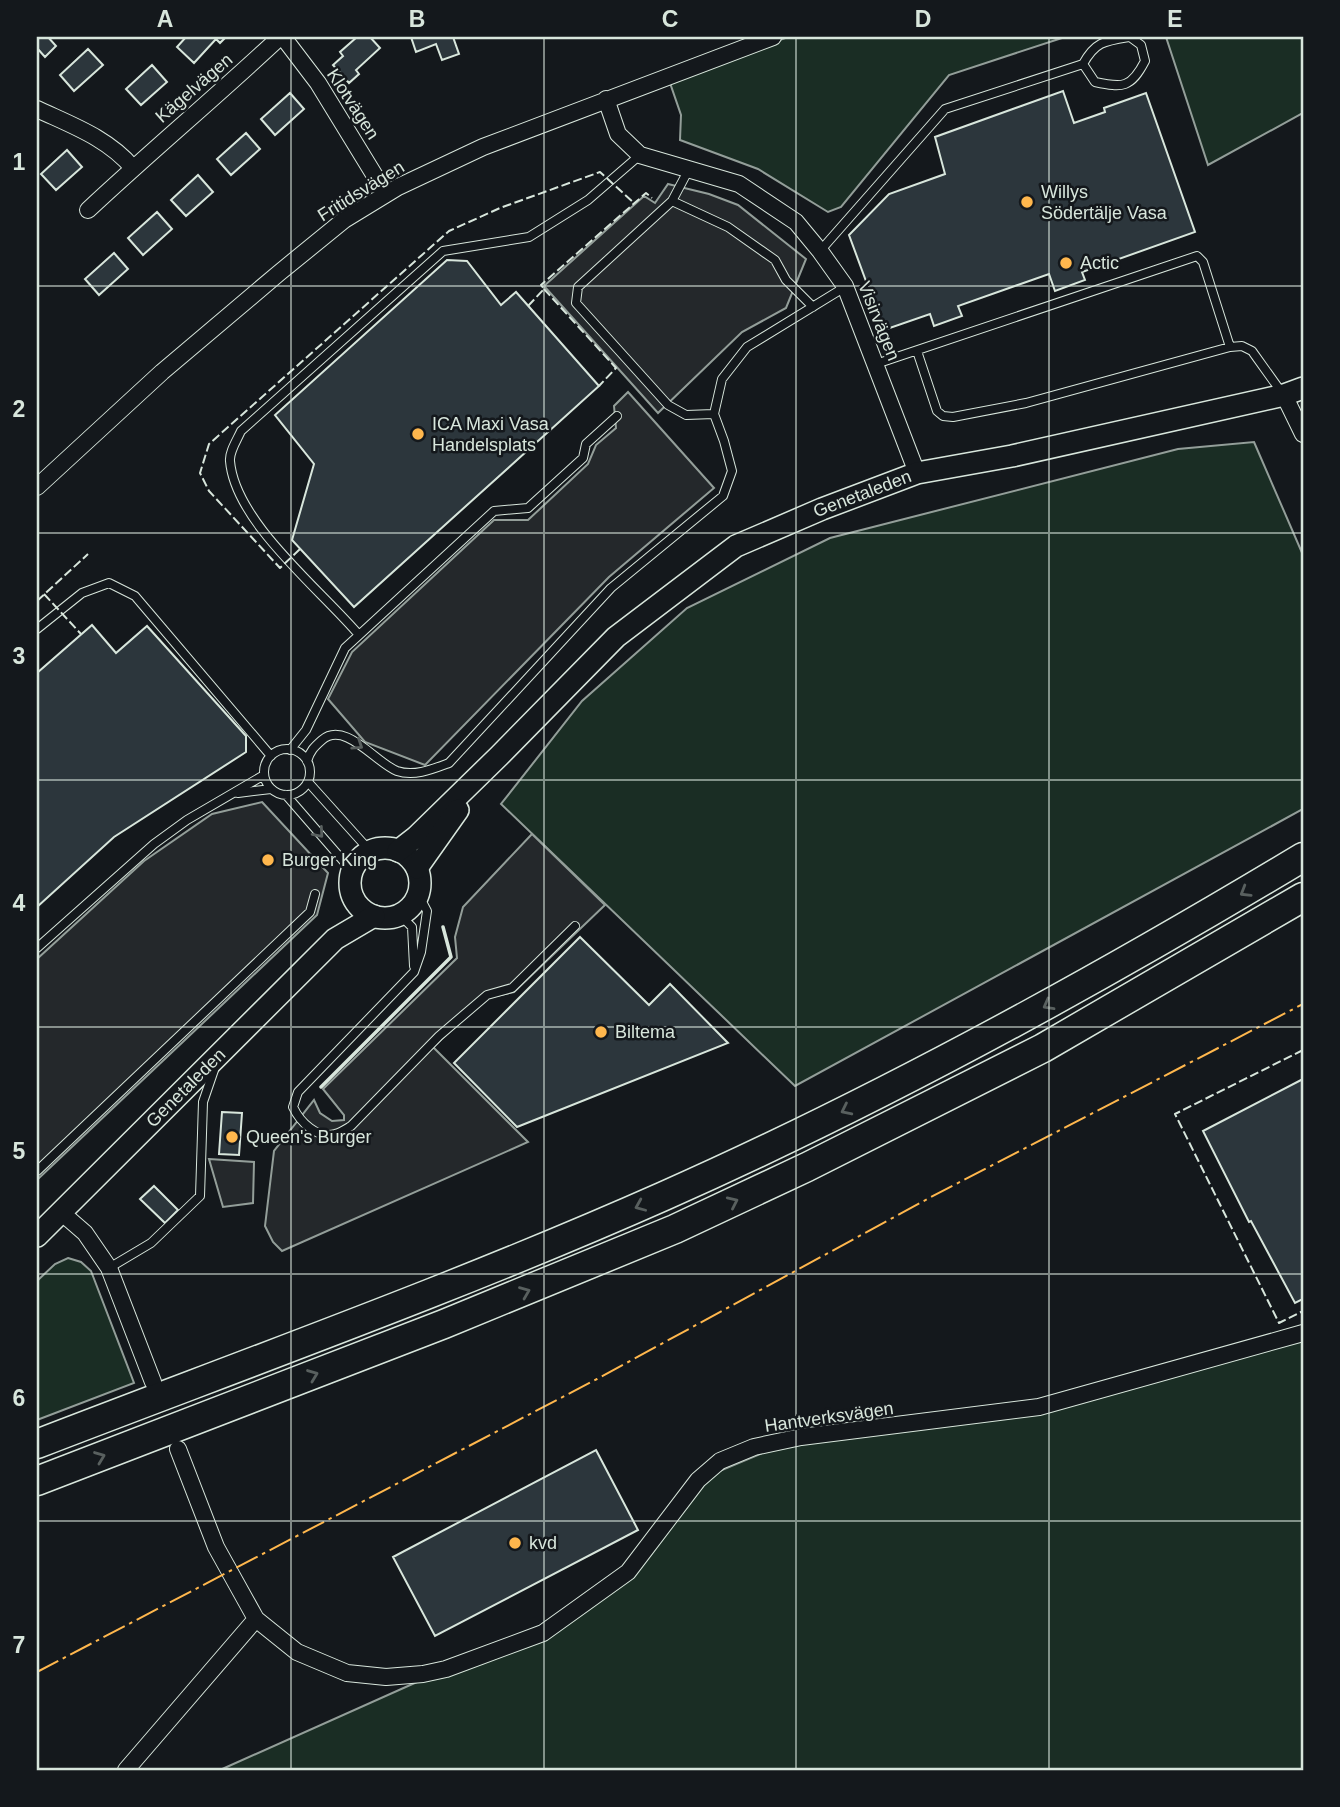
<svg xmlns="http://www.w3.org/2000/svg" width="1340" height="1807" viewBox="0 0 1340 1807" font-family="Arial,sans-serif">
<rect width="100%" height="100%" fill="#14181c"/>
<path fill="#1a2d24" stroke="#939e99" stroke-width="2" d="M788 37H1065L949 75 841 207 828 212 758 169 680 140 681 115 669 80Z
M1166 37H1303V113L1208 165Z
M1254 442 1303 555V809L795 1086 501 804 582 701 687 608 830 538 1178 449Z
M68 1258 81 1262 91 1271 134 1383 37 1420V1281L55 1264Z
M1303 1335V1770H220L446 1669 543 1632 628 1572 698 1480 801 1437 1039 1407Z"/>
<path fill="#24282b" stroke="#939e99" stroke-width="2" d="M668 184 709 194 738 205 806 259 786 308 742 332 658 413 544 286 644 196 655 203Z
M628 392 714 488 609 577 425 765 365 742 328 699 352 652 494 520H528L588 464 596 445 616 428 614 406Z
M262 802 328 873 317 915 37 1180V959L144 861 212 814Z
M532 834 605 905 514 992 487 998 433 1047 528 1142 282 1251 273 1242 265 1226 274 1151 314 1100 320 1113 332 1121 344 1120V1115L323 1089 457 958 455 937 463 907Z
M209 1159 254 1162 253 1203 223 1207Z"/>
<path fill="#2c363c" stroke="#d8e6dc" stroke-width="2" d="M37 37H48L56 46 45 57 37 48Z
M186 37H226L220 43 216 39 194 63 177 47Z
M357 37H370L380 48 356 70 359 74 349 83 333 65 343 56 340 52Z
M411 37H453L459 54 442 60 436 44 416 52Z
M88 49 103 65 74 91 60 75Z
M152 65 167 82 141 105 126 89Z
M1063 91 1074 123 1105 112 1104 108 1146 93 1195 232 1082 272 1085 280 1055 291 1049 274 958 306 962 316 934 326 930 314 884 330 849 235 889 194 945 174 935 137Z
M290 93 304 109 275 135 261 119Z
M246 133 260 149 231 175 217 159Z
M67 150 82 167 56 190 41 174Z
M198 175 213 192 186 216 171 200Z
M157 212 172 229 143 255 128 238Z
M114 253 128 269 99 295 85 279Z
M447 260 467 261 501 305 516 292 599 386 354 607 292 540 314 464 275 415Z
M92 625 116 653 147 626 246 736V752L114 837 37 907V673Z
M580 937 649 1005 670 984 728 1043 517 1127 454 1063Z
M1303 1079V1299L1295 1303 1251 1221 1249 1222 1203 1131Z
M222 1112 242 1113 239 1155 219 1154Z
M154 1186 178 1210 165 1223 140 1199Z
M596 1450 638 1530 435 1636 393 1557Z"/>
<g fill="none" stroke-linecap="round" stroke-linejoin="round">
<defs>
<path id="service" d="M1083 64 1095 82C1123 88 1131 88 1145 61L1141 45 1130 37
M689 169 672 201 578 287 576 303 668 405 686 415 714 414
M672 201 728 227 775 260 786 280 813 307
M820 251 945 109 1083 64C1095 42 1104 41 1129 37
M917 351 937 411 943 416 953 417 1026 403 1230 347 1242 346 1252 351 1282 393
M876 364 1197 256 1203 262 1230 347
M37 629 82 593 109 583 135 596 271 756
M359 635C320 589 235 522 230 461 229 452 237 440 241 431L443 251 529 237 588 200 640 155
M264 772a23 23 0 1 1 46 0a23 23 0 1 1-46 0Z
M290 750 306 730 345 648 494 511 528 508 583 458 586 444 617 416
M307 761C310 751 314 747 322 740 345 720 376 763 397 771 414 777 433 769 449 763L611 588 723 496 732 471 724 441 714 414 722 379 747 347 845 287
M308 782 370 851
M238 793 271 789
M286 795 352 871
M418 894 427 911 421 952 414 972 298 1092 293 1107C300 1122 317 1139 335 1134 340 1133 346 1129 351 1126L439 1036 487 995 512 988 575 926
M400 915 412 927 414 966
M37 948 154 844 187 820 264 775
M37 1171 310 912 315 894
M109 1268 151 1243 200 1196 203 1102 214 1070"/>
<path id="minor" d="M283 37 318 83 386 194
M606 99 618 134 640 155 739 184 796 222 820 251 845 286 917 473
M37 109C71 125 108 138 133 168
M88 210C151 151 217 96 280 37
M1284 395 1303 434
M37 487 162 372 279 273 344 220 398 187 483 147 773 37
M62 1213 85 1233 109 1268 153 1382
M178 1449 216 1547 256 1619 297 1652 347 1673 386 1677 423 1674 446 1669 543 1633 628 1572 698 1480 720 1461 754 1447 801 1437 1039 1407 1303 1333
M126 1770 256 1619"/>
<g id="secondary">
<circle cx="385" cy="883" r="35"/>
<path id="s1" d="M398 851 416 837 499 756 616 637 736 546 822 509 917 473 1012 456 1284 395 1303 388"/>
<path d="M417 868 458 810"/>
<path id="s2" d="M37 1236 335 939 374 916"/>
</g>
<path id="motorway" d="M37 1444C247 1363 459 1287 664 1196 885 1098 1097 981 1303 857
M37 1481 444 1324 675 1229 807 1167 1043 1048 1303 897"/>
</defs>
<use href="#service" stroke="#d8e6dc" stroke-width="10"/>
<use href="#minor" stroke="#d8e6dc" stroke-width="18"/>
<use href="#secondary" stroke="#d8e6dc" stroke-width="24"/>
<use href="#motorway" stroke="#d8e6dc" stroke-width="31"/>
<use href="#service" stroke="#14181c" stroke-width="8"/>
<use href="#minor" stroke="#14181c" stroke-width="16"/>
<use href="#secondary" stroke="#14181c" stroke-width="21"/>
<use href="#motorway" stroke="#14181c" stroke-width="28"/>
<path stroke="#d8e6dc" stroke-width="2" stroke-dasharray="9 3.5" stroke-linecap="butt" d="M544 289 616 368 599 386
M528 306 544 289 541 285 646 193 652 198
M300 549 280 568 209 491 200 473 209 444 449 231 500 208 600 172 634 203
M44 594 81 634
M37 601 88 554
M1303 1050 1175 1114 1279 1323 1303 1311"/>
<path stroke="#d8e6dc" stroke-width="3.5" d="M321 1087 451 957 443 927"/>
<path stroke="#ffb74d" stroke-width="2" stroke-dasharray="24 5 3.5 5" stroke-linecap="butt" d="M37 1672 597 1379 931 1197 1303 1004"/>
</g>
<defs><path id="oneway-chevron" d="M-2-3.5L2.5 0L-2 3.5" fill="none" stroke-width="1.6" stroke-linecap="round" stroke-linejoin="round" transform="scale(1.75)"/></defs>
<g stroke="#59605f">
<use href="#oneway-chevron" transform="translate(358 745) rotate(34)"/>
<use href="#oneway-chevron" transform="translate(319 833) rotate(49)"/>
<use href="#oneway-chevron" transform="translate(1245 892) rotate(149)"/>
<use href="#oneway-chevron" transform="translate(1048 1005) rotate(151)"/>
<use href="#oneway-chevron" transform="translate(846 1110) rotate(154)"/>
<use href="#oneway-chevron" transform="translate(733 1202) rotate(-25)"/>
<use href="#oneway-chevron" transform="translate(640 1206) rotate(157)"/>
<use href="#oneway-chevron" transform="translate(525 1292) rotate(-22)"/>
<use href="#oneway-chevron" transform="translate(313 1375) rotate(-21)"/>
<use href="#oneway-chevron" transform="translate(100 1457) rotate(-21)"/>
</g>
<path fill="none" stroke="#d8e6dc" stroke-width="2" stroke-opacity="0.55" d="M291 37V1770M544 37V1770M796 37V1770M1049 37V1770M37 286H1303M37 533H1303M37 780H1303M37 1027H1303M37 1274H1303M37 1521H1303"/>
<g fill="#ffb74d" stroke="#14181c" stroke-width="2.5">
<circle cx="1027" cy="202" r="7"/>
<circle cx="1066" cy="263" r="7"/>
<circle cx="418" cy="434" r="7"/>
<circle cx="268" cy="860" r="7"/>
<circle cx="601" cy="1032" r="7"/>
<circle cx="232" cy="1137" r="7"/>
<circle cx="515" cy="1543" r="7"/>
</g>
<g text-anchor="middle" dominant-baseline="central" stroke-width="5" stroke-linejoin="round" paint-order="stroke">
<g font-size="18" fill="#d8e6dc" stroke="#14181c">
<text transform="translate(194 88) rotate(-41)">Kägelvägen</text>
<text transform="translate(353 104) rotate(57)">Klotvägen</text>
<text transform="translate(361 191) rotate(-32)">Fritidsvägen</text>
<text transform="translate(879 321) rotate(68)">Visirvägen</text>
<text stroke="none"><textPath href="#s1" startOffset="593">Genetaleden</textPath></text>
<text stroke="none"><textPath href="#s2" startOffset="210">Genetaleden</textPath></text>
<text transform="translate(829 1417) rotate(-8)">Hantverksvägen</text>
</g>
<g font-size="18" fill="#d8e6dc" stroke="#14181c" text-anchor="start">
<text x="1041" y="192">Willys<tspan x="1041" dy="21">Södertälje Vasa</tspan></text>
<text x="1080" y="263">Actic</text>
<text x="432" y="424">ICA Maxi Vasa<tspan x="432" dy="21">Handelsplats</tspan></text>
<text x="282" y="860">Burger King</text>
<text x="615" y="1032">Biltema</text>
<text x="246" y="1137">Queen's Burger</text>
<text x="529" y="1543">kvd</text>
</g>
</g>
<rect width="1340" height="1807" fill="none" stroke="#14181c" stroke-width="77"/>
<rect x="38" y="38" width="1264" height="1731" fill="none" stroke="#d8e6dc" stroke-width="2.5"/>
<g font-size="23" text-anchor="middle" font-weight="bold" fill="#d8e6dc">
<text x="165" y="27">A</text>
<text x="417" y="27">B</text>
<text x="670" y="27">C</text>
<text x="923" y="27">D</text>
<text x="1175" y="27">E</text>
<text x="19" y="170">1</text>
<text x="19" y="417">2</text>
<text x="19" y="664">3</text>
<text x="19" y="911">4</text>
<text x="19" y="1159">5</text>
<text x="19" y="1406">6</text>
<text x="19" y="1653">7</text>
</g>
</svg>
